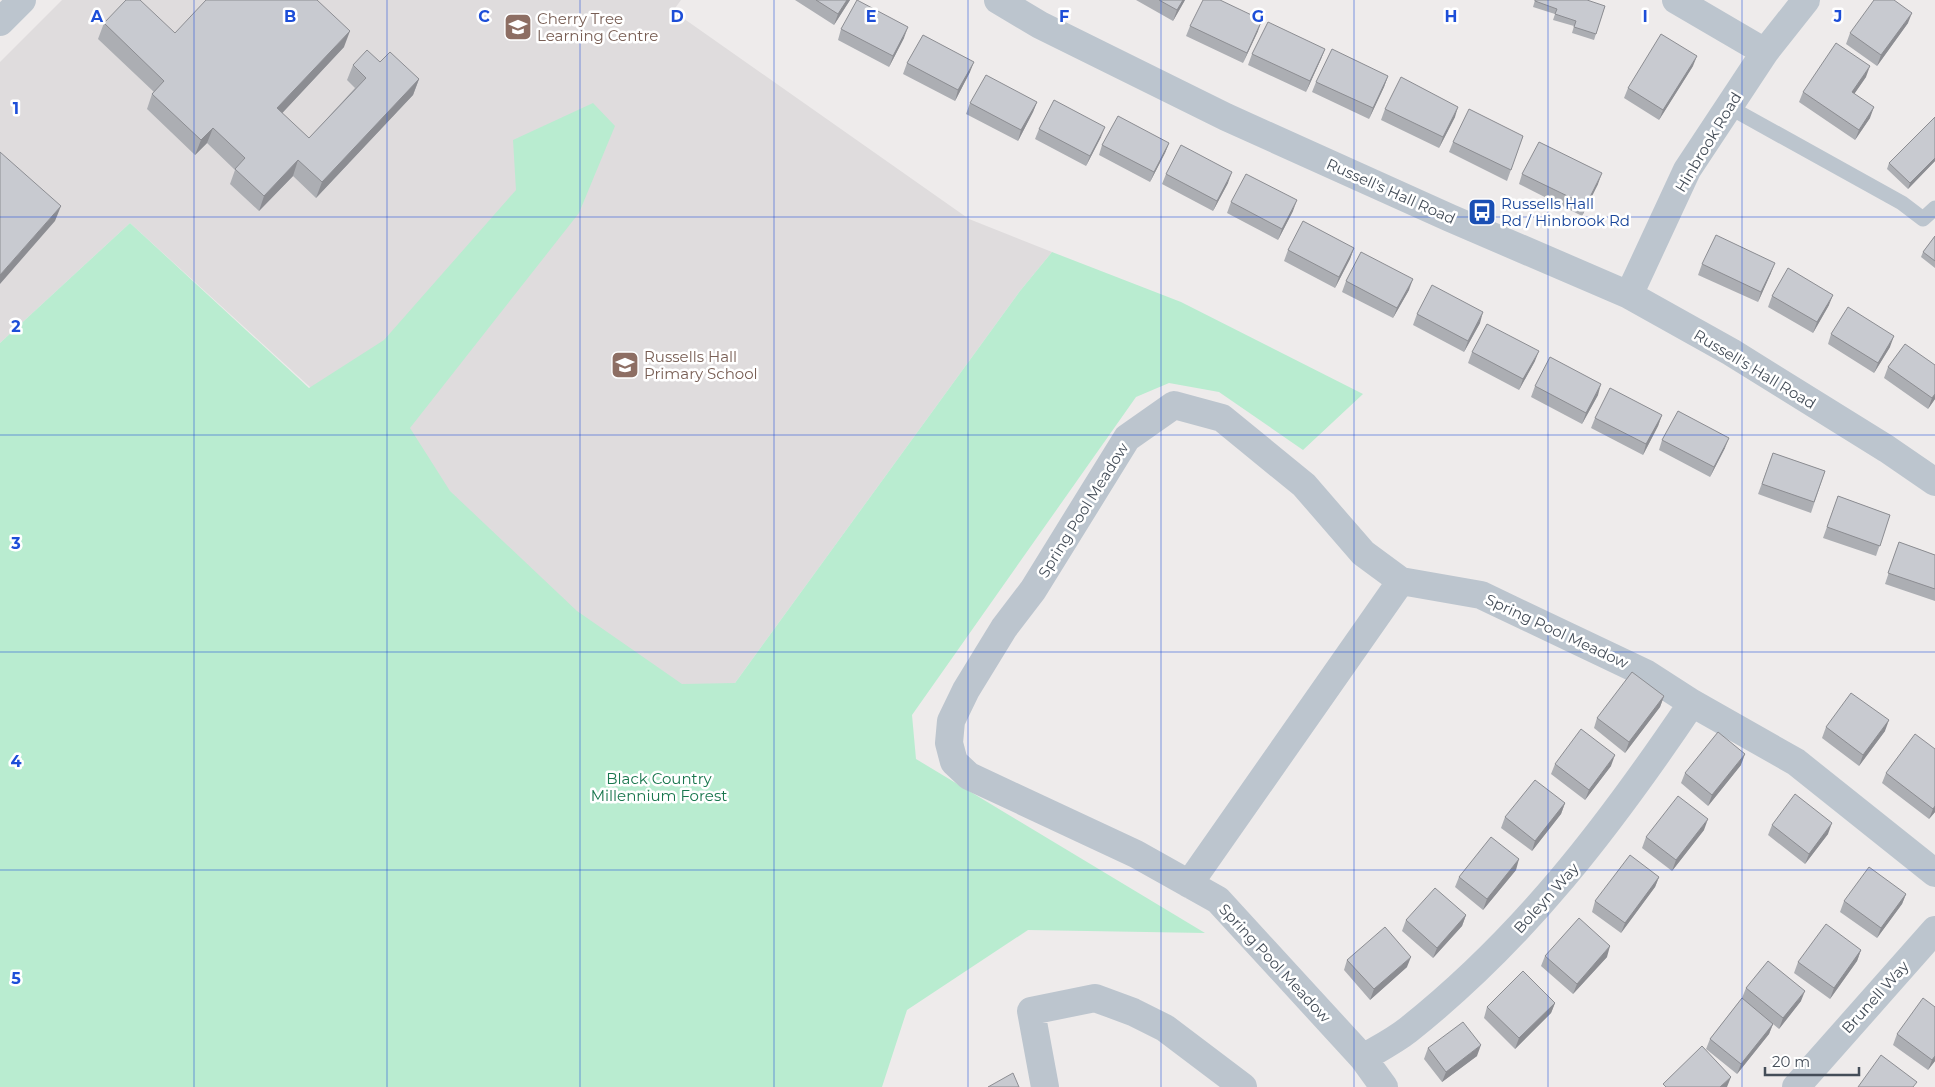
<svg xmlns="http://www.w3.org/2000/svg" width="1935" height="1087" viewBox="0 0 1935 1087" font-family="Montserrat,sans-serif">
<rect width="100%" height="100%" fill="#eeebeb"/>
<path fill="#dfdcdd" d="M62 0H681L673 11 969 219 1052 252 1020 291 695 738 130 223 0 343V62Z"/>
<path fill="#b9ecd0" d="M593 103 615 126 579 213 410 428 450 491 577 611 682 684 735 683 1020 291 1052 252 1181 302 1363 394 1303 450 1219 392 1169 383 1136 397 912 715 916 759 1205 933 1028 930 907 1010 882 1087H0V343L130 223 309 388 384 340 516 190 513 140Z"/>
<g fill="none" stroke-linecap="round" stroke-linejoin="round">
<path stroke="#bcc5ce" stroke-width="15" d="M1729 107 1902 203 1923 219 1935 208"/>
<path stroke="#bcc5ce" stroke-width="28" d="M998 0 1040 25 1226 117 1450 218 1629 295 1731 352 1887 449 1935 482
M1676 0 1765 52
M0 22 22 0
M1629 295 1687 170 1765 52 1806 0
M1189 884 1401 581
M1363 1058C1378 1049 1394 1041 1408 1030 1525 937 1609 826 1692 703
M1045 1087 1031 1011 1095 998 1133 1012 1165 1028 1243 1087
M1384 1087 1363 1058 1218 900 1136 854 969 776 954 762 949 743 951 721 966 690 1004 628 1033 590 1127 438 1174 405 1222 418 1304 485 1363 553 1401 581 1481 595 1647 674 1692 703 1796 762 1935 873
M1796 1087 1935 930"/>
</g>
<path fill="#acaeb3" d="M795 0H850L834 25Z
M1136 0H1185L1173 21Z
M1535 0 1605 6 1594 40 1572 33 1574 26 1553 20 1555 14 1533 7Z
M104 23 175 33 344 47 282 113 309 138 355 88 347 80 353 65 380 62 419 79 413 95 316 198 293 176 259 211 230 184 235 170 207 143 195 155 147 109 152 94 154 92 98 39Z
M1908 23 1877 66 1846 44 1850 33Z
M1190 26 1258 31 1243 63 1186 36Z
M841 29 904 38 889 67 838 40Z
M1325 49 1321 59 1306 92 1248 65 1252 54Z
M907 63 970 72 955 101 903 74Z
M1693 66 1659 120 1624 98 1628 88Z
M1388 76 1384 87 1369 119 1312 92 1316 82Z
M1866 77 1854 94 1870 118 1855 140 1799 102 1803 92Z
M1037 102 1033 112 1018 141 966 114 970 103Z
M1385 109 1455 117 1439 148 1381 120Z
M1935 117V161L1908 189 1887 169 1889 163Z
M1039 129 1101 137 1086 166 1035 139Z
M1523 136 1507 181 1449 152 1453 142Z
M1169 143 1165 153 1150 182 1099 155 1102 145Z
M1166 174 1228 183 1213 211 1162 184Z
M1522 174 1598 184 1582 216 1519 184Z
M1231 202 1293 211 1278 240 1227 213Z
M1935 236V268L1921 257 1923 252Z
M1354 248 1350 259 1335 288 1284 261 1288 250Z
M1702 264 1771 273 1758 302 1698 275Z
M1346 281 1409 290 1393 318 1342 292Z
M1772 296 1829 305 1813 333 1768 307Z
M1417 314 1480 323 1464 352 1413 325Z
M1831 334 1890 347 1874 373 1828 344Z
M1472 352 1535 361 1519 390 1468 363Z
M1935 365V399L1928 409 1884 378 1888 367Z
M1535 386 1598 395 1582 424 1531 397Z
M1662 415 1658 426 1643 455 1591 428 1595 418Z
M1662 440 1725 448 1710 477 1659 450Z
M1773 453 1825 471 1811 513 1758 494Z
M1838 496 1890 515 1876 556 1823 538Z
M1899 542 1935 555V601L1885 584Z
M1664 696 1660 707 1625 753 1594 728 1597 718Z
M1826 727 1885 731 1859 766 1822 738Z
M1935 749V812L1929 819 1882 783 1886 773Z
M1555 764 1611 766 1585 800 1551 774Z
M1741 765 1708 806 1681 783 1685 773Z
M1565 803 1561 814 1532 851 1501 828 1505 817Z
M1772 825 1828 834 1805 864 1768 835Z
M1704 830 1672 871 1642 848 1646 837Z
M1516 870 1483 910 1455 887 1459 877Z
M1659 877 1655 887 1621 933 1592 912 1595 901Z
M1906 894 1902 904 1877 938 1840 912 1844 901Z
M1466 915 1462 926 1433 958 1402 931 1406 920Z
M1861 950 1857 961 1830 999 1794 973 1798 962Z
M1545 956 1607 957 1573 994 1541 966Z
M1347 960 1407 967 1370 1000 1344 970Z
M1746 988 1801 1001 1779 1029 1773 1024 1769 1034 1737 1074 1706 1049 1710 1039 1742 998Z
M1555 1003 1551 1013 1515 1049 1484 1018 1487 1007Z
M1935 1007V1061L1928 1070 1893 1045 1897 1034Z
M1428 1048 1477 1056 1442 1082 1424 1059Z"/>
<path fill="#8c8d92" d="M847 0H850L834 25 838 14Z
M1183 0H1185L1173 21 1177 10Z
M1912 13 1908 23 1877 66 1881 55Z
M1262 20 1258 31 1243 63 1247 53Z
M908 27 904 38 889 67 893 56Z
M350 31 344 47 272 124 277 108Z
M1325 49 1321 59 1306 92 1310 81Z
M1697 56 1693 66 1659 120 1663 110Z
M974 62 970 72 955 101 958 90Z
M1870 66 1866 77 1848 103 1852 92Z
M1388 76 1384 87 1369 119 1373 108Z
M419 79 413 95 316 198 322 182Z
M1037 102 1033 112 1018 141 1021 130Z
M1458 107 1455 117 1439 148 1443 137Z
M1874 107 1870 118 1855 140 1859 130Z
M1105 127 1101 137 1086 166 1090 156Z
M213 128 207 143 195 155 201 140Z
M1169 143 1165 153 1150 182 1154 172Z
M1935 158V161L1908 189 1910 183Z
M298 160 293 176 259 211 264 196Z
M1232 172 1228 183 1213 211 1217 201Z
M1602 173 1598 184 1582 216 1586 205Z
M1297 200 1293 211 1278 240 1282 229Z
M61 206 55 221 0 284V275Z
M1354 248 1350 259 1335 288 1339 277Z
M1775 263 1771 273 1758 302 1761 292Z
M1413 279 1409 290 1393 318 1397 308Z
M1833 295 1829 305 1813 333 1817 322Z
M1483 312 1480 323 1464 352 1468 341Z
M1894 336 1890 347 1874 373 1878 363Z
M1539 351 1535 361 1519 390 1523 379Z
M1601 384 1598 395 1582 424 1586 413Z
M1935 394V399L1928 409 1932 398Z
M1662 415 1658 426 1643 455 1646 444Z
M1729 438 1725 448 1710 477 1714 467Z
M1664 696 1660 707 1625 753 1629 742Z
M1889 720 1885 731 1859 766 1863 755Z
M1745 754 1741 765 1708 806 1712 795Z
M1615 755 1611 766 1585 800 1589 790Z
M1565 803 1561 814 1532 851 1535 841Z
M1935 806V812L1929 819 1933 809Z
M1708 819 1704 830 1672 871 1676 860Z
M1832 823 1828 834 1805 864 1809 854Z
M1519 859 1516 870 1483 910 1487 899Z
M1659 877 1655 887 1621 933 1625 923Z
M1906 894 1902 904 1877 938 1881 928Z
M1466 915 1462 926 1433 958 1437 948Z
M1610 946 1607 957 1573 994 1577 984Z
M1861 950 1857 961 1830 999 1834 988Z
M1411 957 1407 967 1370 1000 1374 989Z
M1805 991 1801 1001 1779 1029 1783 1018Z
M1555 1003 1551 1013 1515 1049 1519 1038Z
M1773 1024 1769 1034 1737 1074 1741 1064Z
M1481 1045 1477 1056 1442 1082 1446 1072Z
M1935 1056V1061L1928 1070 1932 1060Z
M1731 1077 1727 1087H1720Z"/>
<path fill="#c8cad0" stroke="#8c8d92" d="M126 0H140L175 33 206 0H317L350 31 277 108 309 138 366 78 353 65 367 50 380 62 390 52 419 79 322 182 298 160 264 196 235 169 245 158 213 128 201 140 152 94 164 81 104 23Z
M816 0H847L838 14Z
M857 0 908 27 893 56 841 29Z
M1159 0H1183L1177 10Z
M1203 0H1220L1262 20 1247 53 1190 26Z
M1535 0H1587L1605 6 1596 34 1574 27 1576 21 1555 14 1557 9 1535 1Z
M1874 0H1894L1912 13 1881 55 1850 33Z
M1268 22 1325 49 1310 81 1252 54Z
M1661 34 1697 56 1663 110 1628 88Z
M923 35 974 62 958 90 907 63Z
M1836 43 1870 66 1852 92 1874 107 1859 130 1803 92Z
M1332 49 1388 76 1373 108 1316 82Z
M986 75 1037 102 1021 130 970 103Z
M1401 77 1458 107 1443 137 1385 109Z
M1054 100 1105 127 1090 156 1039 129Z
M1469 109 1523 136 1511 170 1453 142Z
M1118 116 1169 143 1154 172 1102 145Z
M1935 117V158L1910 183 1889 163Z
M1539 142 1602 173 1586 205 1522 174Z
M1181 145 1232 172 1217 201 1166 174Z
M0 152 61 206 0 275Z
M1246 174 1297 200 1282 229 1231 202Z
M1303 221 1354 248 1339 277 1288 250Z
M1716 235 1775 263 1761 292 1702 264Z
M1935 236V261L1923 252Z
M1361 252 1413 279 1397 308 1346 281Z
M1788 268 1833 295 1817 322 1772 296Z
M1432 285 1483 312 1468 341 1417 314Z
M1848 307 1894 336 1878 363 1831 334Z
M1487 324 1539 351 1523 379 1472 352Z
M1905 344 1935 365V394L1932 398 1888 367Z
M1550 357 1601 384 1586 413 1535 386Z
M1610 388 1662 415 1646 444 1595 418Z
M1678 411 1729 438 1714 467 1662 440Z
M1773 453 1825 471 1814 502 1762 484Z
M1838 496 1890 515 1880 546 1827 527Z
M1899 542 1935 555V589L1888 573Z
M1632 672 1664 696 1629 742 1597 718Z
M1851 693 1889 720 1863 755 1826 727Z
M1581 729 1615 755 1589 790 1555 764Z
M1718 732 1745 754 1712 795 1685 773Z
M1915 734 1935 749V806L1933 809 1886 773Z
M1535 780 1565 803 1535 841 1505 817Z
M1795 794 1832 823 1809 854 1772 825Z
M1678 796 1708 819 1676 860 1646 837Z
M1491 837 1519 859 1487 899 1459 877Z
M1630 855 1659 877 1625 923 1595 901Z
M1869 867 1906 894 1881 928 1844 901Z
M1435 888 1466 915 1437 948 1406 920Z
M1579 918 1610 946 1577 984 1545 956Z
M1826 924 1861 950 1834 988 1798 962Z
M1385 927 1411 957 1374 989 1347 960Z
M1768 961 1805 991 1783 1018 1746 988Z
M1523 971 1555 1003 1519 1038 1487 1007Z
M1742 998 1773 1024 1741 1064 1710 1039Z
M1923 998 1935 1007V1056L1932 1060 1897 1034Z
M1463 1022 1481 1045 1446 1072 1428 1048Z
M1702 1046 1731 1077 1720 1087H1666L1663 1084Z
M1881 1055 1917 1082 1913 1087H1858Z
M1013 1073 1019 1087H988Z"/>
<path fill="none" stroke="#1d4ed8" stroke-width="1" stroke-opacity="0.55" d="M194 0V1087M387 0V1087M580 0V1087M774 0V1087M968 0V1087M1161 0V1087M1354 0V1087M1548 0V1087M1742 0V1087M0 217H1935M0 435H1935M0 652H1935M0 870H1935"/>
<defs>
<symbol id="school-square" viewBox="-11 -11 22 22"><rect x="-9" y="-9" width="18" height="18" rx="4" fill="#8d6e63" stroke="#fff"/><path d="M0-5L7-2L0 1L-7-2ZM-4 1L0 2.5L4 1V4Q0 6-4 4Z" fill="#fff"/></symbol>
<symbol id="bus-square" viewBox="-11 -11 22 22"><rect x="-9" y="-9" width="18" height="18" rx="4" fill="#1a4fb4" stroke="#fff"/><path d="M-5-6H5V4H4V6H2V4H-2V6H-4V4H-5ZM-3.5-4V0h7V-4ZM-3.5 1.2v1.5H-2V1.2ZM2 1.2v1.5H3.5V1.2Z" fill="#fff"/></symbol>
</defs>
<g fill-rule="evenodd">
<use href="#school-square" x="502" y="11" width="32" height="32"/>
<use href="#bus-square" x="1466" y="196" width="32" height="32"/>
<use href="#school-square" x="609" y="349" width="32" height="32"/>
</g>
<g text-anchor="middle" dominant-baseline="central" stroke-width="5" stroke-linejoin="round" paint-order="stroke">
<g font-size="15" fill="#785e54" stroke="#fff" text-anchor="start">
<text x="537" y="18">Cherry Tree<tspan x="537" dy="17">Learning Centre</tspan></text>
<text x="644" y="356">Russells Hall<tspan x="644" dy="17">Primary School</tspan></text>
</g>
<g font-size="15" fill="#444d58" stroke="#fff">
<text transform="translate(1708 142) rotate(-59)">Hinbrook Road</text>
<text transform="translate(1391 191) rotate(24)">Russell's Hall Road</text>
<text transform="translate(1755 369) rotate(31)">Russell's Hall Road</text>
<text transform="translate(1083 510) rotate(-58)">Spring Pool Meadow</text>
<text transform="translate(1557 631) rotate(25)">Spring Pool Meadow</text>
<text transform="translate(1546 898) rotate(-48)">Boleyn Way</text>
<text transform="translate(1275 963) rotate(47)">Spring Pool Meadow</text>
<text transform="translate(1875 997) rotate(-48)">Brunell Way</text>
</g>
<g font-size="15" fill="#164399" stroke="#fff" text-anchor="start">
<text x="1501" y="203">Russells Hall<tspan x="1501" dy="17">Rd / Hinbrook Rd</tspan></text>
</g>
<g font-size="15" fill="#18764d" stroke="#fff">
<text x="659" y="778">Black Country<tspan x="659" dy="17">Millennium Forest</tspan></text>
</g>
</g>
<g font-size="16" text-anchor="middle" font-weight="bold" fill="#1d4ed8" stroke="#fff" stroke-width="5" stroke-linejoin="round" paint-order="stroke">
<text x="97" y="22">A</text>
<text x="290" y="22">B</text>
<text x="484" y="22">C</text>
<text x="677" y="22">D</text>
<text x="871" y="22">E</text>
<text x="1064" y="22">F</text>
<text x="1258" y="22">G</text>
<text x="1451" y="22">H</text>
<text x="1645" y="22">I</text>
<text x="1838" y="22">J</text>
<text x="16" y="114">1</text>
<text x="16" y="332">2</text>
<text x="16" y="549">3</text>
<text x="16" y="767">4</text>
<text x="16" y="984">5</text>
</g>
<path d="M1765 1067v8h94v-8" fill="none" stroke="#444d58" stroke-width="2.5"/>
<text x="1772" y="1067" font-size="15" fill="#444d58" stroke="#ffffff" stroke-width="4" paint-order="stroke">20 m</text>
</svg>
